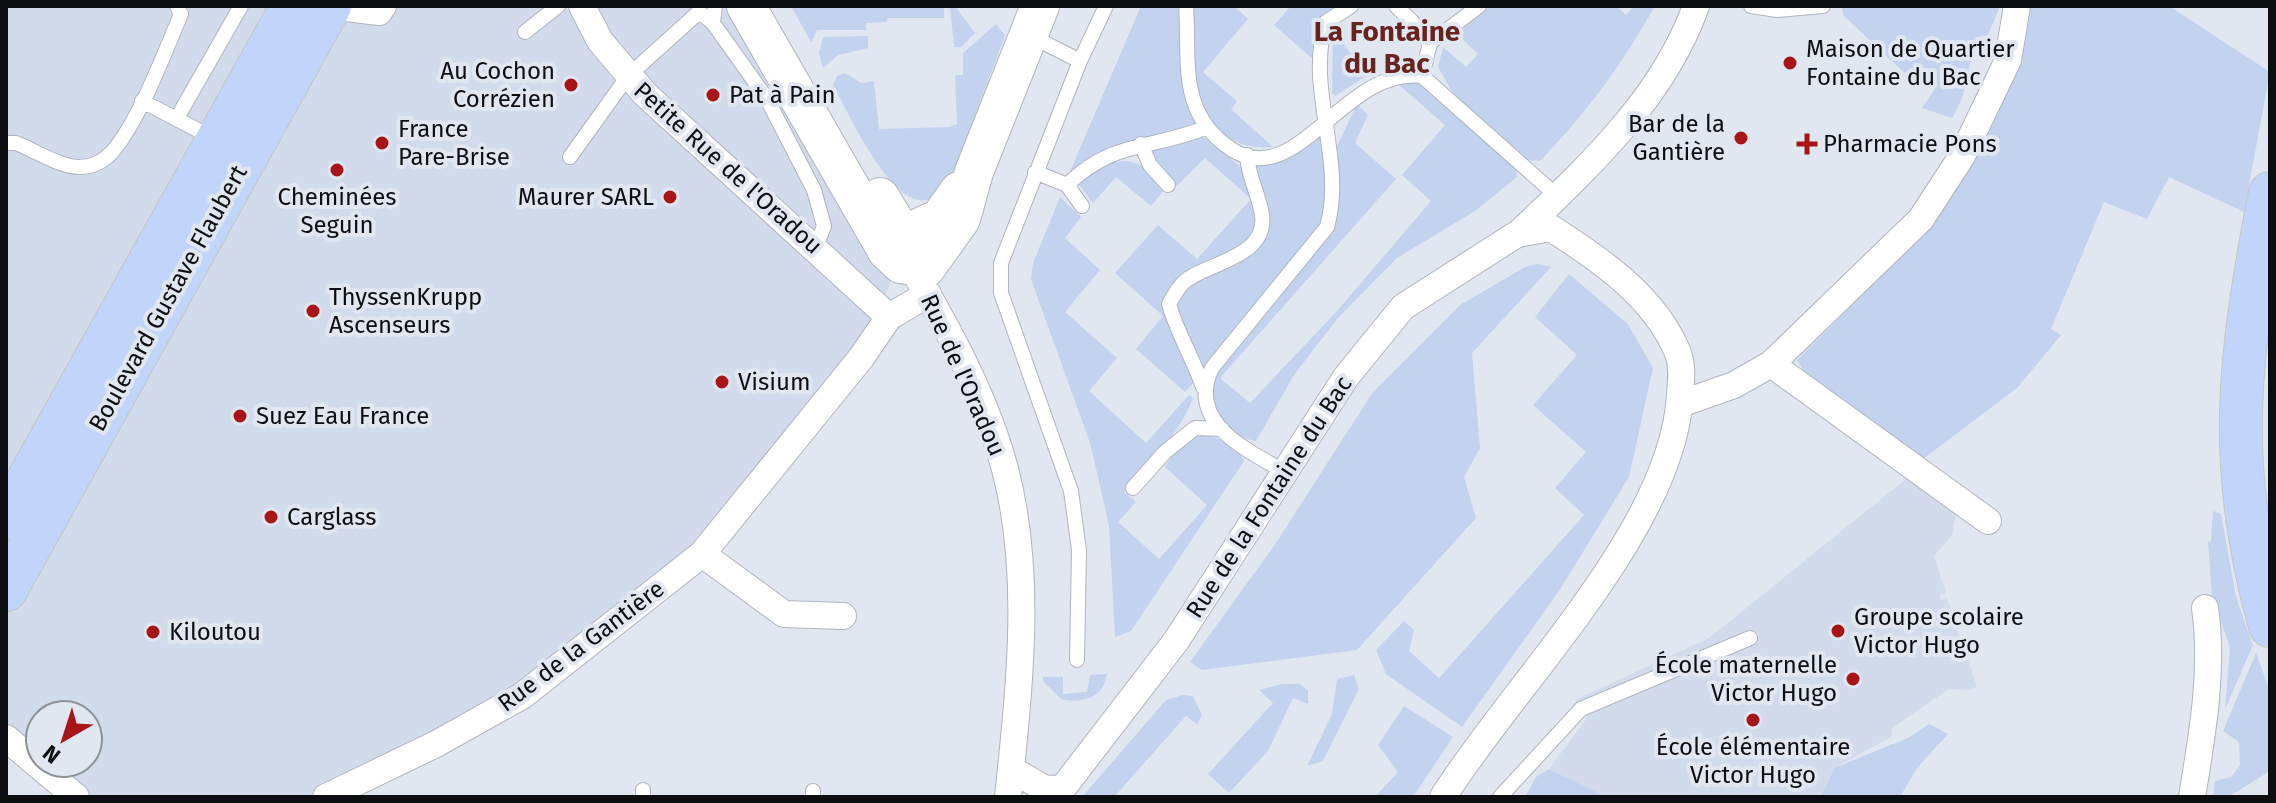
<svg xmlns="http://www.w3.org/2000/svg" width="2276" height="803" viewBox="0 0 2276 803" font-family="'Fira Sans',sans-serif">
<rect width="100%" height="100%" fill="#e1e7f1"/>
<path fill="#d2dbec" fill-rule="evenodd" d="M6 6H752L892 279 861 358 702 554 522 696 326 797H76L6 738ZM40 715H88V763H40Z
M1907 478 1956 515 1952 535 1934 556 1946 593 1939 595 1941 600 1947 598 1977 687 1969 690 1949 689 1892 728 1891 737 1834 768 1821 797H1607L1549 769 1587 718 1575 700 1709 638Z"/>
<path fill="#c3d2ee" d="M791 6H944V18H888L887 22 866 23V30H817L811 42Z
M950 6H955L975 33 961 47H954Z
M1141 6H1177C1185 25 1178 44 1180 63 1182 86 1191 104 1200 125 1180 135 1159 133 1138 139 1112 146 1091 159 1069 174Z
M1194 6H1234L1248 19 1203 72 1237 101 1231 109 1273 147C1224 152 1193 115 1192 68 1191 47 1195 27 1194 6Z
M1291 6H1338C1315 19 1313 38 1316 62L1274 25Z
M1490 6H1616L1626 15 1634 6H1655C1620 67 1589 110 1540 161L1527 160 1453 93 1438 67 1443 47 1466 67 1478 54 1456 33Z
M1841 6H2000L1988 35 1976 37C1968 65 1968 94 1952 118L1922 108 1934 90 1935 79 1926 72 1910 78 1844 16Z
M2029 6H2169L2270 72 2244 212 2169 177 2147 219 2104 202 2051 329 2061 335 2017 388 1923 459 1803 370 1797 360 1906 251Z
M996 24 1005 35 1003 41 950 181C943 189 937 198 926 200 890 206 848 112 833 85L837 76 845 73 861 83 874 81 879 129 949 127 957 124 955 75H963V53Z
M1333 31 1368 75 1335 96 1332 93Z
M868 36V48L838 55 823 68 819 53 823 37Z
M1417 82 1516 169 1517 177 1475 211 1397 258 1337 319 1294 375 1256 441C1221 435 1206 400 1215 369L1333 229 1339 201 1337 146 1357 104 1368 115 1355 143 1396 179 1220 378 1250 403 1337 311 1431 201 1402 175 1445 125 1398 84Z
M1321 134 1328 201 1322 223 1204 377C1197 350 1181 332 1174 306L1187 286 1258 244 1250 161C1279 168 1299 151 1321 134Z
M1202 136 1242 168 1259 217 1251 239 1238 250 1172 284 1164 301 1196 380 1185 392 1136 349 1163 316 1115 273 1158 225 1197 259 1251 199 1205 158 1177 186 1152 161 1146 147Z
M1128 161 1140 165 1165 189 1151 206 1116 177 1093 203 1078 183 1110 162Z
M1060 197 1081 217 1065 238 1100 270 1065 312 1117 358 1089 391 1146 443 1189 395 1193 398C1179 435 1150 462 1124 492L1136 502 1118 522 1159 559 1207 505 1165 467C1171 458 1177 447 1184 440 1200 425 1237 443 1244 461L1131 631 1115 637 1109 526 1091 446 1031 279 1033 263Z
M1538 264 1551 267 1472 353 1480 448 1464 477 1476 518 1357 650 1202 670 1190 662 1274 546 1373 392 1460 305 1525 267Z
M1569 274 1628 324 1653 368 1629 477 1559 591 1462 727 1386 674 1376 650 1404 621 1414 630 1409 651 1439 678 1584 515 1555 488 1586 452 1533 405 1577 355 1535 317Z
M2213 511 2221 514 2236 597 2253 645 2225 709 2230 647 2212 596 2208 542 2211 541Z
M2256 653 2270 691V771L2228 797H2213L2215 781 2231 777 2240 766 2239 742 2223 731Z
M1107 674C1104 698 1082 704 1061 699L1043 681V677H1063V694L1087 692 1090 675Z
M1354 675 1359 689 1323 761 1307 766 1332 714 1337 679Z
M1282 684H1299L1308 690V704L1293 698 1268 751 1229 793 1208 774 1273 703 1259 690Z
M1183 695 1193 696 1202 715 1197 724 1186 716 1114 797H1082L1166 700Z
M1404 706 1453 737 1413 797H1375L1398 772 1378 745Z
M1929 724 1948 734 1917 768 1900 797H1821L1834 768 1908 738Z
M1549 769 1607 797H1525L1536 777Z"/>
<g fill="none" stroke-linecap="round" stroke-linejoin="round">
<defs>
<path id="service" d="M715 6 713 23 767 99 814 190 824 226 816 247
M1186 6C1190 60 1177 113 1231 149 1297 193 1344 66 1422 76L1557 196
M1396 6 1423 32 1430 43 1422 76
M1751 6 1777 10 1823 6
M525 32 558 6
M1031 36 1080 61
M1430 43 1479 6
M142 101 215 139
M177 118 241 6
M6 143H16C34 150 60 167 79 167 91 167 103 162 112 152 138 123 165 52 181 14L177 6
M1141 144 1150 165 1168 185
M570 157 628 76 699 12 713 23
M1035 172 1067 185 1082 206
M1067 185C1114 139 1153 150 1207 127
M1203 387C1193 358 1177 333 1169 304 1173 297 1177 289 1183 283 1203 263 1268 259 1262 215 1259 194 1248 177 1247 155
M1285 472C1245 449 1186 422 1212 368L1327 227C1346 159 1305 89 1326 22L1351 6
M1133 488 1165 452 1195 428 1222 429
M1077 660 1079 550 1071 491 1001 293V263L1080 61 1106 6
M643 790V797
M813 797V791
M1500 797 1581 709 1750 638"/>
<path id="minor" d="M330 6 379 12 383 6
M582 6 600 41 645 94 889 317
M1518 234C1587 168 1663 99 1696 6
M919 280C953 337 988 404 1005 469 1033 575 1019 690 1008 797
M1771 364 1988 521
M1680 404 1734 385 1771 364 1921 219 1962 156 2008 60 2017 6
M702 554 784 614 843 616
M6 738 76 797
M1011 769 1045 789 1063 788
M326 797 436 744 522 696 702 554 861 358 889 317 928 294
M1056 797 1176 641 1346 377 1403 307 1517 234 1551 228C1601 260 1655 297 1678 353 1683 366 1681 381 1680 395 1673 529 1514 684 1443 797
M2192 797C2202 736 2214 670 2205 608"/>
<path id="secondary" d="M746 6 887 251 901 264 926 268 961 219 974 172 1040 6
M880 197 903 235 940 218 959 191"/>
<path id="primary" d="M2270 193C2239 354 2224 464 2270 626
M6 519 292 6
M6 590 330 6"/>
</defs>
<use href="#service" stroke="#afb4be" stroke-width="16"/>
<use href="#minor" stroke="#afb4be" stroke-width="28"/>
<use href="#secondary" stroke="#afb4be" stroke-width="40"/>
<use href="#primary" stroke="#c5c5c6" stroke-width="44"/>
<use href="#service" stroke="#fff" stroke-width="14"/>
<use href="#minor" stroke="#fff" stroke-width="26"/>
<use href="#secondary" stroke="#fff" stroke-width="38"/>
<use href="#primary" stroke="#c1d4fa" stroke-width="42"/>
</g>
<g fill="#a81418" stroke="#e1e7f1" stroke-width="3">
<circle cx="1790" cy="63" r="8"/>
<circle cx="571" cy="85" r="8"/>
<circle cx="713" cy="95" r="8"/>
<circle cx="1741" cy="138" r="8"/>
<circle cx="382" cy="143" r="8"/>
<path d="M1803 132h8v8h8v8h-8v8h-8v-8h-8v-8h8z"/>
<circle cx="337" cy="170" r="8"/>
<circle cx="670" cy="197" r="8"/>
<circle cx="313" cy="311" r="8"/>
<circle cx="722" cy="382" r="8"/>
<circle cx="240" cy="416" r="8"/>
<circle cx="271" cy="517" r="8"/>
<circle cx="1838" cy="631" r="8"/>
<circle cx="153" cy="632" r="8"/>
<circle cx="1853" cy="679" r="8"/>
<circle cx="1753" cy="720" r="8"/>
</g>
<g text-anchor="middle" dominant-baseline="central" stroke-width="8" stroke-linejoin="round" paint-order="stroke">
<g font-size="24" fill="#0c0e11" stroke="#e1e7f1" text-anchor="start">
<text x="1806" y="49">Maison de Quartier<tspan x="1806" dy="28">Fontaine du Bac</tspan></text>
<text x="555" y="71" text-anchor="end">Au Cochon<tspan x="555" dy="28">Corrézien</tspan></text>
<text x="729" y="95">Pat à Pain</text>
<text x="1725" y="124" text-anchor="end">Bar de la<tspan x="1725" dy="28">Gantière</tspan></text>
<text x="398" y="129">France<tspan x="398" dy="28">Pare-Brise</tspan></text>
<text x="1823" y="144">Pharmacie Pons</text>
<text x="337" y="197" text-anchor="middle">Cheminées<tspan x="337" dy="28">Seguin</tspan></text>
<text x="654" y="197" text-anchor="end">Maurer SARL</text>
<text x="329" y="297">ThyssenKrupp<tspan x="329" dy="28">Ascenseurs</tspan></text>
<text x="738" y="382">Visium</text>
<text x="256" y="416">Suez Eau France</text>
<text x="287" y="517">Carglass</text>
<text x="1854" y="617">Groupe scolaire<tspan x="1854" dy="28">Victor Hugo</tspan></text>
<text x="169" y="632">Kiloutou</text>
<text x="1837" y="665" text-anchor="end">École maternelle<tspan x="1837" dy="28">Victor Hugo</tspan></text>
<text x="1753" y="747" text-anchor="middle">École élémentaire<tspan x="1753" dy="28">Victor Hugo</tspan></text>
</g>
<g font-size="24" fill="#0c0e11" stroke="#e1e7f1">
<text transform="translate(728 168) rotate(42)">Petite Rue de l'Oradou</text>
<text transform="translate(168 298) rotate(-61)">Boulevard Gustave Flaubert</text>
<text transform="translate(963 375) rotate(66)">Rue de l'Oradou</text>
<text transform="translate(1269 497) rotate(-57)">Rue de la Fontaine du Bac</text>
<text transform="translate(581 646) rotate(-37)">Rue de la Gantière</text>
</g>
<g font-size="28" font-weight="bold" fill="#68231e" stroke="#e1e7f1">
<text x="1387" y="31">La Fontaine<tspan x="1387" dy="32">du Bac</tspan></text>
</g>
</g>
<rect width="2276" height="803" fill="none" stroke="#0c0e11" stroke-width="16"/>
<g transform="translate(64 739) rotate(219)"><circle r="38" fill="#e1e7f1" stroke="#8c9097" stroke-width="2"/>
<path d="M0-6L14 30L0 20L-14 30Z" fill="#a81418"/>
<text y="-12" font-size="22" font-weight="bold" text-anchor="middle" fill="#0c0e11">N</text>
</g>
</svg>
